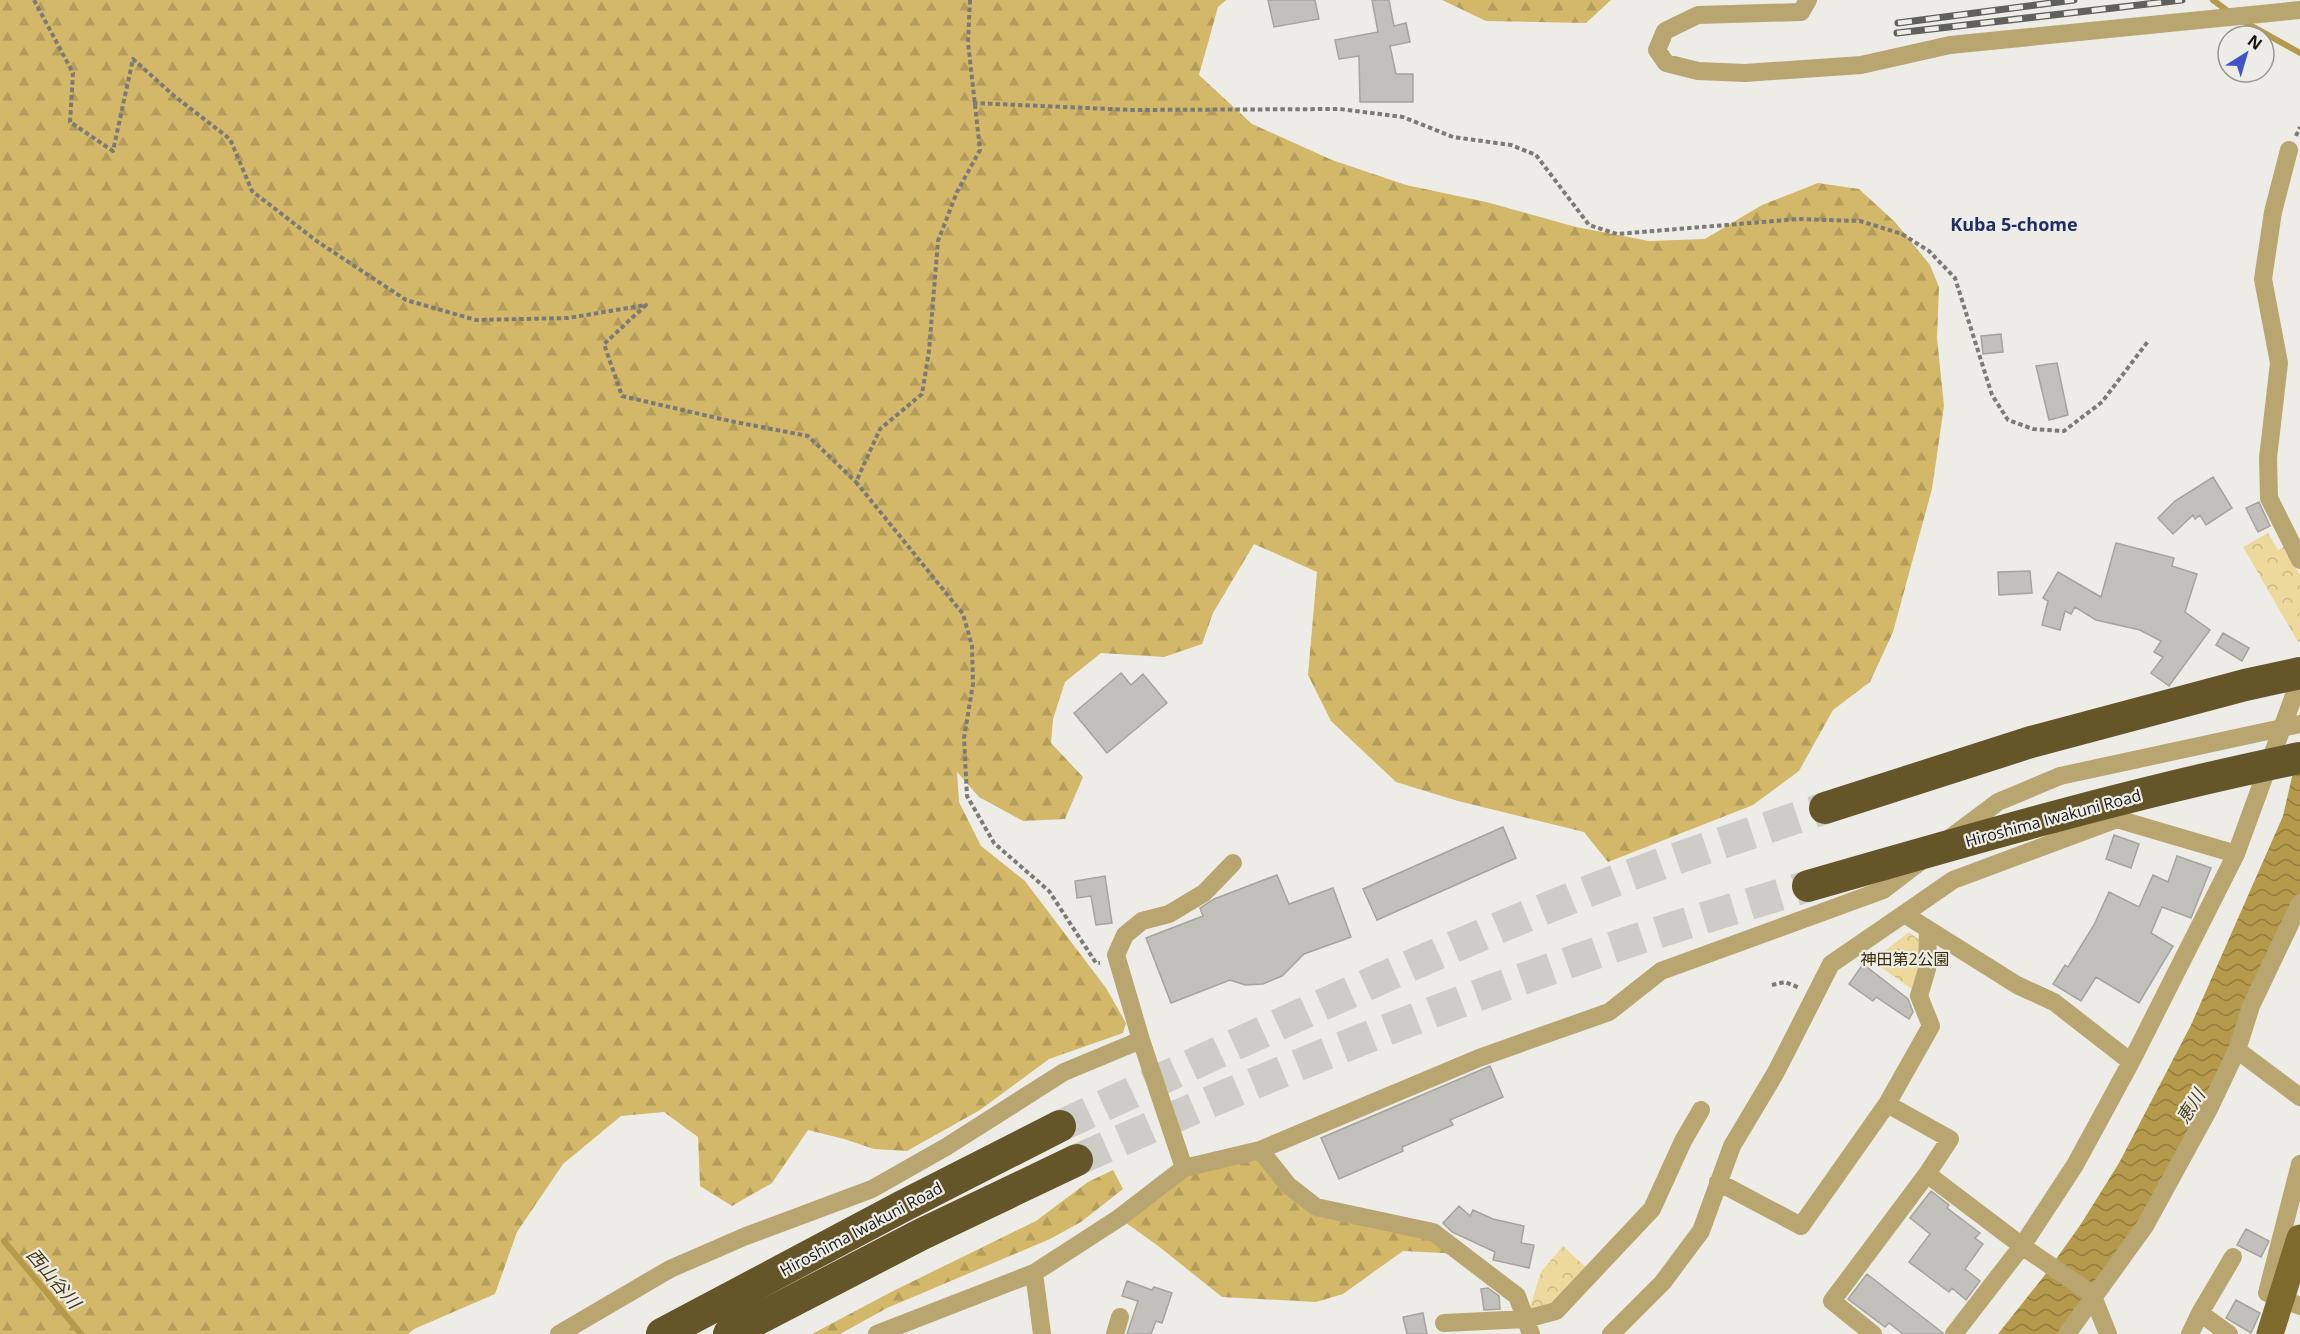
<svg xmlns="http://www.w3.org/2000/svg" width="2300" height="1334" viewBox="0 0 2300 1334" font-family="'Open Sans','Noto Sans JP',sans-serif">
<defs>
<pattern id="forest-firs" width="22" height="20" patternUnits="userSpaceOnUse" patternTransform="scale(1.5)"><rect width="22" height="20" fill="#d3b869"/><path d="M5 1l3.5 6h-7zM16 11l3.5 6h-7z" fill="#b49d5a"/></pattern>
<pattern id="park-crowns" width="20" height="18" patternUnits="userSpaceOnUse" patternTransform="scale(1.5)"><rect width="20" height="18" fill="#eed99d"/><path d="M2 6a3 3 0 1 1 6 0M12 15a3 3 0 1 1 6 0" fill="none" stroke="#cbba86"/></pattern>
<pattern id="water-waves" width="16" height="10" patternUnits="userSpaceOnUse" patternTransform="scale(1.5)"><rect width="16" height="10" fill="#b59a4b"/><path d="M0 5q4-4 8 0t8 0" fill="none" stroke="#927d3d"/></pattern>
</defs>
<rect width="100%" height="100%" fill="#eeece7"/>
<path fill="url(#forest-firs)" d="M0 0H1226L1218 7 1199 75 1252 124 1332 160 1406 185 1486 202 1576 227 1649 241 1705 239 1762 205 1818 183 1859 189 1895 222 1930 265 1939 287 1937 338 1944 406 1932 489 1893 632 1870 682 1833 710 1799 771 1753 805 1608 862 1584 832 1458 801 1396 782 1331 721 1308 675 1317 572 1254 544 1213 613 1202 644 1164 657 1101 653 1065 682 1053 719 1051 743 1083 777 1065 819 1023 821 979 797 957 772 959 802 981 846 1025 881 1106 988 1126 1023 1123 1033 1049 1059 980 1110 907 1151 874 1149 844 1139 808 1130 772 1183 732 1206 700 1186 698 1137 664 1112 621 1116 563 1164 517 1232 495 1294 414 1329 408 1334H0Z
M1442 0H1611L1586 23 1486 21Z
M1260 1150 1316 1207 1433 1232 1462 1254 1403 1251 1343 1294 1316 1302 1222 1297 1157 1245 1119 1218 1184 1168Z
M1113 1170 1123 1189 1081 1222 1050 1239 887 1308 840 1334H812L893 1291 1036 1221 1088 1182Z"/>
<path fill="url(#park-crowns)" d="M2268 533 2278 550 2284 547 2300 575V641L2298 642 2243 547Z
M1909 932 1923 943 1916 992 1872 961Z
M1563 1246 1592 1273 1556 1311 1526 1319 1541 1272Z"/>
<path fill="url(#water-waves)" d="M2300 742V899L2146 1220 2059 1334H1998L2044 1276 2081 1224 2119 1163 2191 1025 2283 816Z"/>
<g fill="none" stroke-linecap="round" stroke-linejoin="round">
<path stroke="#b59a4b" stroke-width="6" d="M2213 0 2229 12
M2243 21 2300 53
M4 1241 81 1334"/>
</g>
<path fill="#c1c0bb" stroke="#a5a39e" stroke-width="1.5" d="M1268 0H1315L1319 19 1274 27Z
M1372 0H1389L1394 26 1406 23 1410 42 1390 46 1396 74H1413V102H1360L1359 56 1339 59 1335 40 1378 32Z
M2001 334 2003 352 1983 354 1981 336Z
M2057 363 2068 415 2049 420 2036 366Z
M2213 477 2232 508 2206 525 2200 515 2195 519 2193 515 2173 534 2158 518 2175 501Z
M2259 502 2270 526 2258 532 2246 508Z
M2116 543 2174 558 2172 566 2197 574 2185 612 2210 630 2169 686 2151 673 2163 657 2154 652 2161 641 2140 630 2096 620 2075 607 2071 614 2065 611 2060 630 2042 625 2048 601 2043 598 2058 572 2101 597Z
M2030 571 2032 593 1999 595 1998 572Z
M2223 633 2249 648 2242 661 2216 645Z
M1121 673 1131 685 1143 674 1167 703 1107 753 1074 713Z
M1503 827 1516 858 1377 920 1363 889Z
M2114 835 2139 844 2131 868 2106 859Z
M2177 856 2211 868 2191 918 2162 907 2151 933 2173 946 2139 1003 2096 977 2081 1001 2053 984 2065 965 2068 967 2094 925 2109 892 2139 907 2153 875 2168 882Z
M1277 875 1289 904 1333 888 1351 937 1304 954 1282 976 1263 984 1245 985 1230 980 1171 1003 1146 938 1203 916 1200 908 1214 899Z
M1105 876 1112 923 1096 925 1091 896 1077 898 1075 881Z
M1863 964 1908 999 1913 1012 1909 1019 1876 997 1873 1001 1849 984Z
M1490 1066 1503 1097 1450 1120 1453 1125 1402 1147 1403 1151 1339 1179 1321 1138Z
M1931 1191 1949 1205 1947 1208 1980 1233 1975 1238 1983 1244 1965 1269 1980 1281 1966 1300 1952 1288 1949 1292 1909 1262 1930 1234 1910 1218Z
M1459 1206 1470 1216 1473 1210 1493 1219 1524 1226 1521 1243 1534 1245 1529 1268 1493 1260 1495 1252 1452 1232 1443 1223Z
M2246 1229 2269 1241 2261 1257 2237 1245Z
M1867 1274 1943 1333V1334H1903L1889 1323 1885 1327 1848 1299Z
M1127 1281 1152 1290 1154 1287 1172 1293 1162 1323 1156 1321 1151 1334H1127L1138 1301 1122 1296Z
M1488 1288 1499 1296 1500 1309 1484 1310 1481 1289Z
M2236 1300 2260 1313 2251 1333 2226 1318Z
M1423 1313 1427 1334H1407L1403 1317Z"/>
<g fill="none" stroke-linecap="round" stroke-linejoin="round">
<path stroke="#ceccc7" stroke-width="32" stroke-dasharray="32 16" stroke-linecap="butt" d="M1060 1126C1238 1043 1416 959 1599 887 1673 858 1750 834 1825 808
M1077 1160C1242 1086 1409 1018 1579 959 1654 932 1731 910 1808 886"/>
<path stroke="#7b7a77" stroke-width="4" stroke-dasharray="4.5 3" stroke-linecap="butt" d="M34 0 73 73 70 122 113 151 133 59 173 95 230 139 252 191 318 242 406 300 476 320 568 318 646 305 604 344 622 396 730 421 808 436 856 482
M970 0 968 42 980 150 957 192 938 241 929 351 922 394 880 429 856 482 963 614 972 646 973 684 964 738 967 796 994 843 1049 891 1096 963H1100
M973 103 1133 110 1340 109 1403 117 1453 137 1511 145 1536 155 1589 225 1617 234 1799 219 1860 221 1902 234 1929 251 1955 278 1992 395 2008 420 2033 429 2064 431 2102 402 2149 340
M2296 136 2300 127
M1772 985 1785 982 1800 988"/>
<path stroke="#b8a570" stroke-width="18" d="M1808 0 1801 12 1698 15 1665 31 1657 50 1666 63 1698 71 1745 73 1861 65 1950 45 2300 10
M2289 150 2273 212 2263 279 2279 363 2268 458 2269 498 2300 560
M1950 838 1998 802 2060 776
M1904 914 1953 880 2117 819 2236 854
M2237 1050 2300 1097
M1260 1150 1288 1185 1316 1207 1433 1232 1517 1296 1531 1334
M2300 1164 2267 1293 2300 1306
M1184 1168 1141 1040 1116 955 1125 935 1142 921 1169 914 1204 893 1233 863
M1927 1174 2022 1246 2092 1294 2108 1334
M1718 1182 1801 1226 1887 1104 1931 1026 1919 996 1927 969 1928 929
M1034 1273 1042 1334
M2200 1313 2229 1334
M1444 1323 1526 1319 1556 1311 1652 1209 1683 1141 1701 1110
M559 1334 670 1269 746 1236 872 1189 946 1147 1064 1072 1141 1040
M877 1334 1034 1273 1119 1218 1184 1168 1260 1150 1479 1058 1609 1012 1661 971 1883 890 1921 861
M1115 1334 1120 1317
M1611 1334 1663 1282 1701 1231 1732 1146 1776 1072 1831 964 1904 914 2017 985 2054 1002 2131 1062
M1873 1334 1832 1301 1927 1174 1950 1139 1887 1104
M1954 1334 2022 1246 2075 1165 2131 1062 2236 854 2300 679
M2067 1334 2145 1226 2209 1109 2237 1050 2251 1006 2300 903
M2190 1334 2200 1313 2233 1257"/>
<path stroke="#7f6a2d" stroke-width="27" d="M2270 1334 2300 1238"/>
<path stroke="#65562a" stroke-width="32" d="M1825 808 2031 742 2245 685 2300 673
M662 1334 903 1206 1060 1126
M729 1334 922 1234 1077 1160"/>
<defs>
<path id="rail" d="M1898 23 2074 0
M1897 33 2182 0"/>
</defs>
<use href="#rail" stroke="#60605d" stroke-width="7"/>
<use href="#rail" stroke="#eeece7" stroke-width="4.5" stroke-dasharray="14" stroke-linecap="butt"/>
<path stroke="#b8a570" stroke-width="18" d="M2060 776 2300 724"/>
<path stroke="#65562a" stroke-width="32" d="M1808 886C1971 839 2134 792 2300 758"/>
</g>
<g text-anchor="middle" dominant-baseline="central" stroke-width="4.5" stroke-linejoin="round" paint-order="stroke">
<g font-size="16" fill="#161614" stroke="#eeece7">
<text transform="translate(2053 818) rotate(-15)">Hiroshima Iwakuni Road</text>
<text transform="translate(861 1229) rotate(-28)">Hiroshima Iwakuni Road</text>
</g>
<g font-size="16" fill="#382c08" stroke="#eeece7">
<text x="1905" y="959">神田第2公園</text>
</g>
<g font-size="18" font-weight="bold" fill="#212d65" stroke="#eeece7">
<text x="2014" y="224">Kuba 5-chome</text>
</g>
<g font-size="18" font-style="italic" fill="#463a17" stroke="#eeece7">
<text transform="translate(2190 1106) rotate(-58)">恵川</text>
<text transform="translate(54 1278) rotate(50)">西山谷川</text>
</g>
</g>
<g transform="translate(2246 54) rotate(37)"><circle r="28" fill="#eeece7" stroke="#989693" stroke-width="1.5"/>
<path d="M0-4.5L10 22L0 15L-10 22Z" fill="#4054c8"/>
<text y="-9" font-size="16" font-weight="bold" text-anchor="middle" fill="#161614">N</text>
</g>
</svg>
